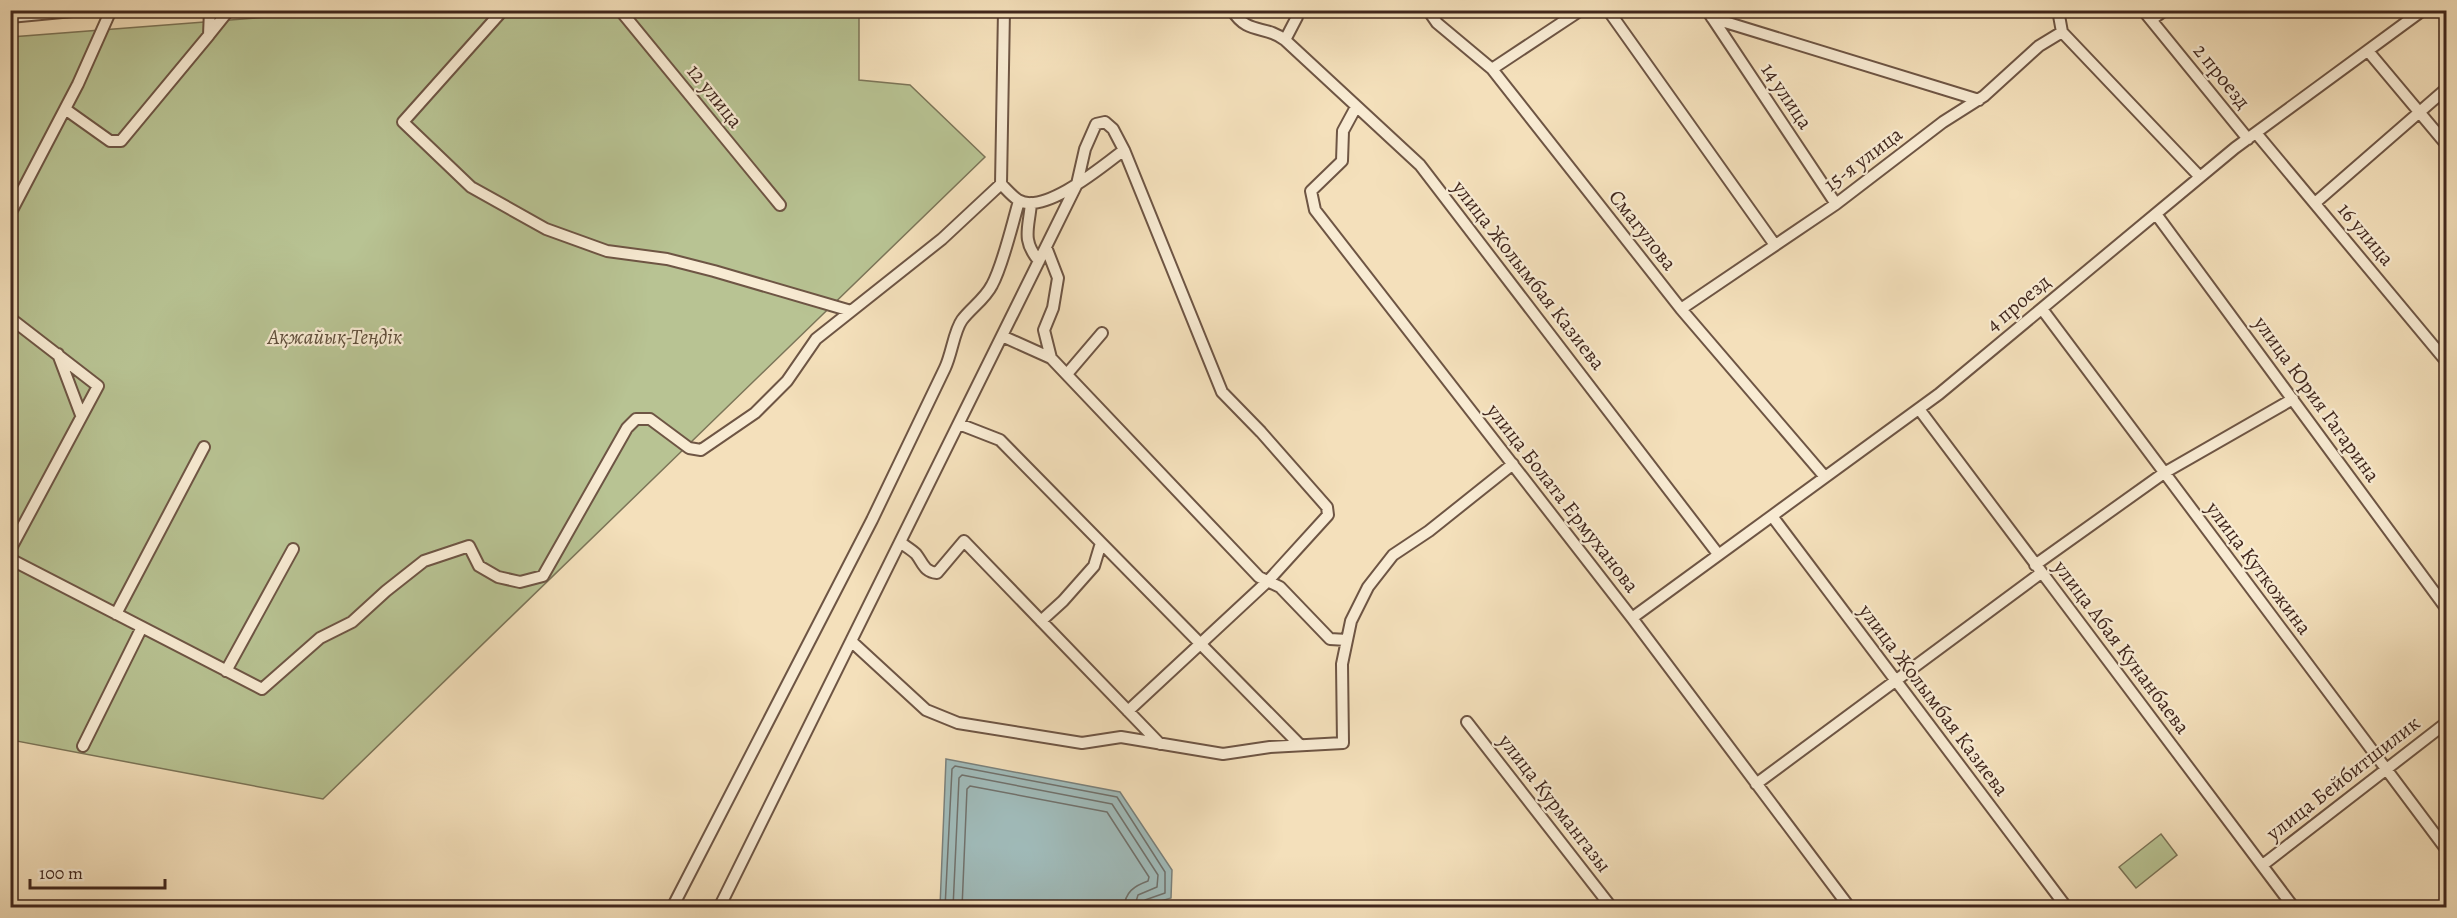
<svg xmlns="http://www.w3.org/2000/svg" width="2457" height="918" viewBox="0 0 2457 918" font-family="Alegreya,serif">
<rect width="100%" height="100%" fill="#f4e0bb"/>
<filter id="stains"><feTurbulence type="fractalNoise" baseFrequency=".00333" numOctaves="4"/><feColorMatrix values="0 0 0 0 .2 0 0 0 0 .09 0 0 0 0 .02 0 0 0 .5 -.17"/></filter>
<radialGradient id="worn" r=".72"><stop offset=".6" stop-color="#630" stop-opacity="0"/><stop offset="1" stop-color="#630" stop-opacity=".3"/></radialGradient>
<path fill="#b8c393" stroke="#7c7558" stroke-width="1.5" d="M358 10 859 12V80L910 85 985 157 323 799 11 740V37Z
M2161 834 2177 855 2136 888 2119 867Z"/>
<path fill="#a0bbba" stroke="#7a807b" stroke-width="1.5" d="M946 759 1120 792 1172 870 1171 898 1138 908 940 907Z"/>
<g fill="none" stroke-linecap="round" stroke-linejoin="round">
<path stroke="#70716c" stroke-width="1.5" d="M945 908 952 769 955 766 1117 797 1165 872V893L1145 900 1141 908
M953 908 959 778 962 775 1112 804 1158 875 1157 887 1138 895 1134 908
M962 908 967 789 970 786 1107 812 1149 877 1148 881C1134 886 1125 892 1124 908"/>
<defs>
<path id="minor" d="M503 10 403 122 471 187 546 229 607 251 667 259 714 271 851 311
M620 10 780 205
M1232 10C1248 36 1265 24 1285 40
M1295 10 1297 17 1285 40 1420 165 1718 554
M1428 10 1437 23 1492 69 1681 309 1825 477
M1608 10 1775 245
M1707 10 1836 204
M2058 10 2062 32
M2143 10 2248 139
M10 17 83 10
M1712 18 1979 100
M2151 20 2165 10
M2062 32 2200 177
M209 35 229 10
M2368 51 2446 144
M1492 69 1581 10
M1356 107 1343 131 1342 161 1311 191 1315 210 1632 618 1850 908
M65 109 110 141H121L209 35 210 10
M2256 133 2446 361
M1001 184C1006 189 1012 196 1018 200 1044 216 1104 165 1124 150
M1031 203C1029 228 1021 240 1039 261
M2315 203 2446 89
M10 214 78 84 111 10
M2156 214 2446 608
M1046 247 1058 278 1053 308 1044 330 1051 358
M1681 309 1836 204 1943 122 1984 96 2039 46 2062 32
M2042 309 2446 849
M10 318 98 386 10 550
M1002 336 1051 358 1259 577 1280 587 1330 639 1347 640
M58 354 81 415
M1067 374 1102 333
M1919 409 2294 908
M959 424 1000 440 1300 745
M1772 516 2067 908
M900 542C905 546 912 550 916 554 923 563 924 572 937 573L964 541 1160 744
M10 559 262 689 320 638 352 622 386 591 424 561 469 546 479 566 498 577 520 582 543 576 627 428 636 419H650L689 448 701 450 755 413 787 381 816 339 942 239 1001 184 1004 10
M2035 565 2164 473 2293 399
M116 614 204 447
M1632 618 1939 394 2235 148 2423 10
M1041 621 1063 601 1094 566 1101 543
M851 641 926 710 958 723 1082 743 1121 737 1223 754 1270 747 1343 743 1342 664 1351 621 1368 587 1393 555 1429 531 1513 464
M226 671 293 549
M1467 722 1612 908
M83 746 142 627
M1756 784 2041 573
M2264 864 2446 723
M672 908 872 520 945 368C952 353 954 331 962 320 971 308 985 299 992 285 1003 265 1012 225 1019 201
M719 908 1077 184 1085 149 1096 124 1105 122 1113 129 1124 150 1222 392 1261 432 1327 507 1328 515 1268 581 1128 711"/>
</defs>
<use href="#minor" stroke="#6e5544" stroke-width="14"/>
<use href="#minor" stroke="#f8ebd3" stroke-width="10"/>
</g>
<g text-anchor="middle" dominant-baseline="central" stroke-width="4.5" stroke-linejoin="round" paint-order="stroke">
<g font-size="21" fill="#41271d" stroke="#f8ebd3">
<text transform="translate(2222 76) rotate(51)">2 проезд</text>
<text transform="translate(715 96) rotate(51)">12 улица</text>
<text transform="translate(1787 96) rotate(56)">14 улица</text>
<text transform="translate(1863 159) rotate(-37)">15-я улица</text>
<text transform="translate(1643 230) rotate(52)">Смагулова</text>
<text transform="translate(2366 234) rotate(50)">16 улица</text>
<text transform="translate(1529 275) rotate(52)">улица Жолымбая Казиева</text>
<text transform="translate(2018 303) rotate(-40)">4 проезд</text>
<text transform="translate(2317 399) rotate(54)">улица Юрия Гагарина</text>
<text transform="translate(1563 498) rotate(52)">улица Болата Ермуханова</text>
<text transform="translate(2259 568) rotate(53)">улица Куткожина</text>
<text transform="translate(2122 647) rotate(53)">улица Абая Кунанбаева</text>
<text transform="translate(1934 700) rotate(53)">улица Жолымбая Казиева</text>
<text transform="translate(2343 778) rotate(-38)">улица Бейбитшилик</text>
<text transform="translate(1555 803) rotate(52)">улица Курмангазы</text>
</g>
<g font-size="21" font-style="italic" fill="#5f4e3a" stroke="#f8ebd3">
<text x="335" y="337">Ақжайық-Теңдік</text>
</g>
</g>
<rect width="2457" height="918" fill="none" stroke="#f4e0bb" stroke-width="36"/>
<rect x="12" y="12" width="2433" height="894" fill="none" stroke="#41271d" stroke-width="3"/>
<rect x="18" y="18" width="2421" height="882" fill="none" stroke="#41271d" stroke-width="1.5"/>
<path d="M30 879v9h135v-9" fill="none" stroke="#41271d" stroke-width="3"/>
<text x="39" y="879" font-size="18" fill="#41271d" stroke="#f8ebd3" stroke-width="4.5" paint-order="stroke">100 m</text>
<rect width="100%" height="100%" filter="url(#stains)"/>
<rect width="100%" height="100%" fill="url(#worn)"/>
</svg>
